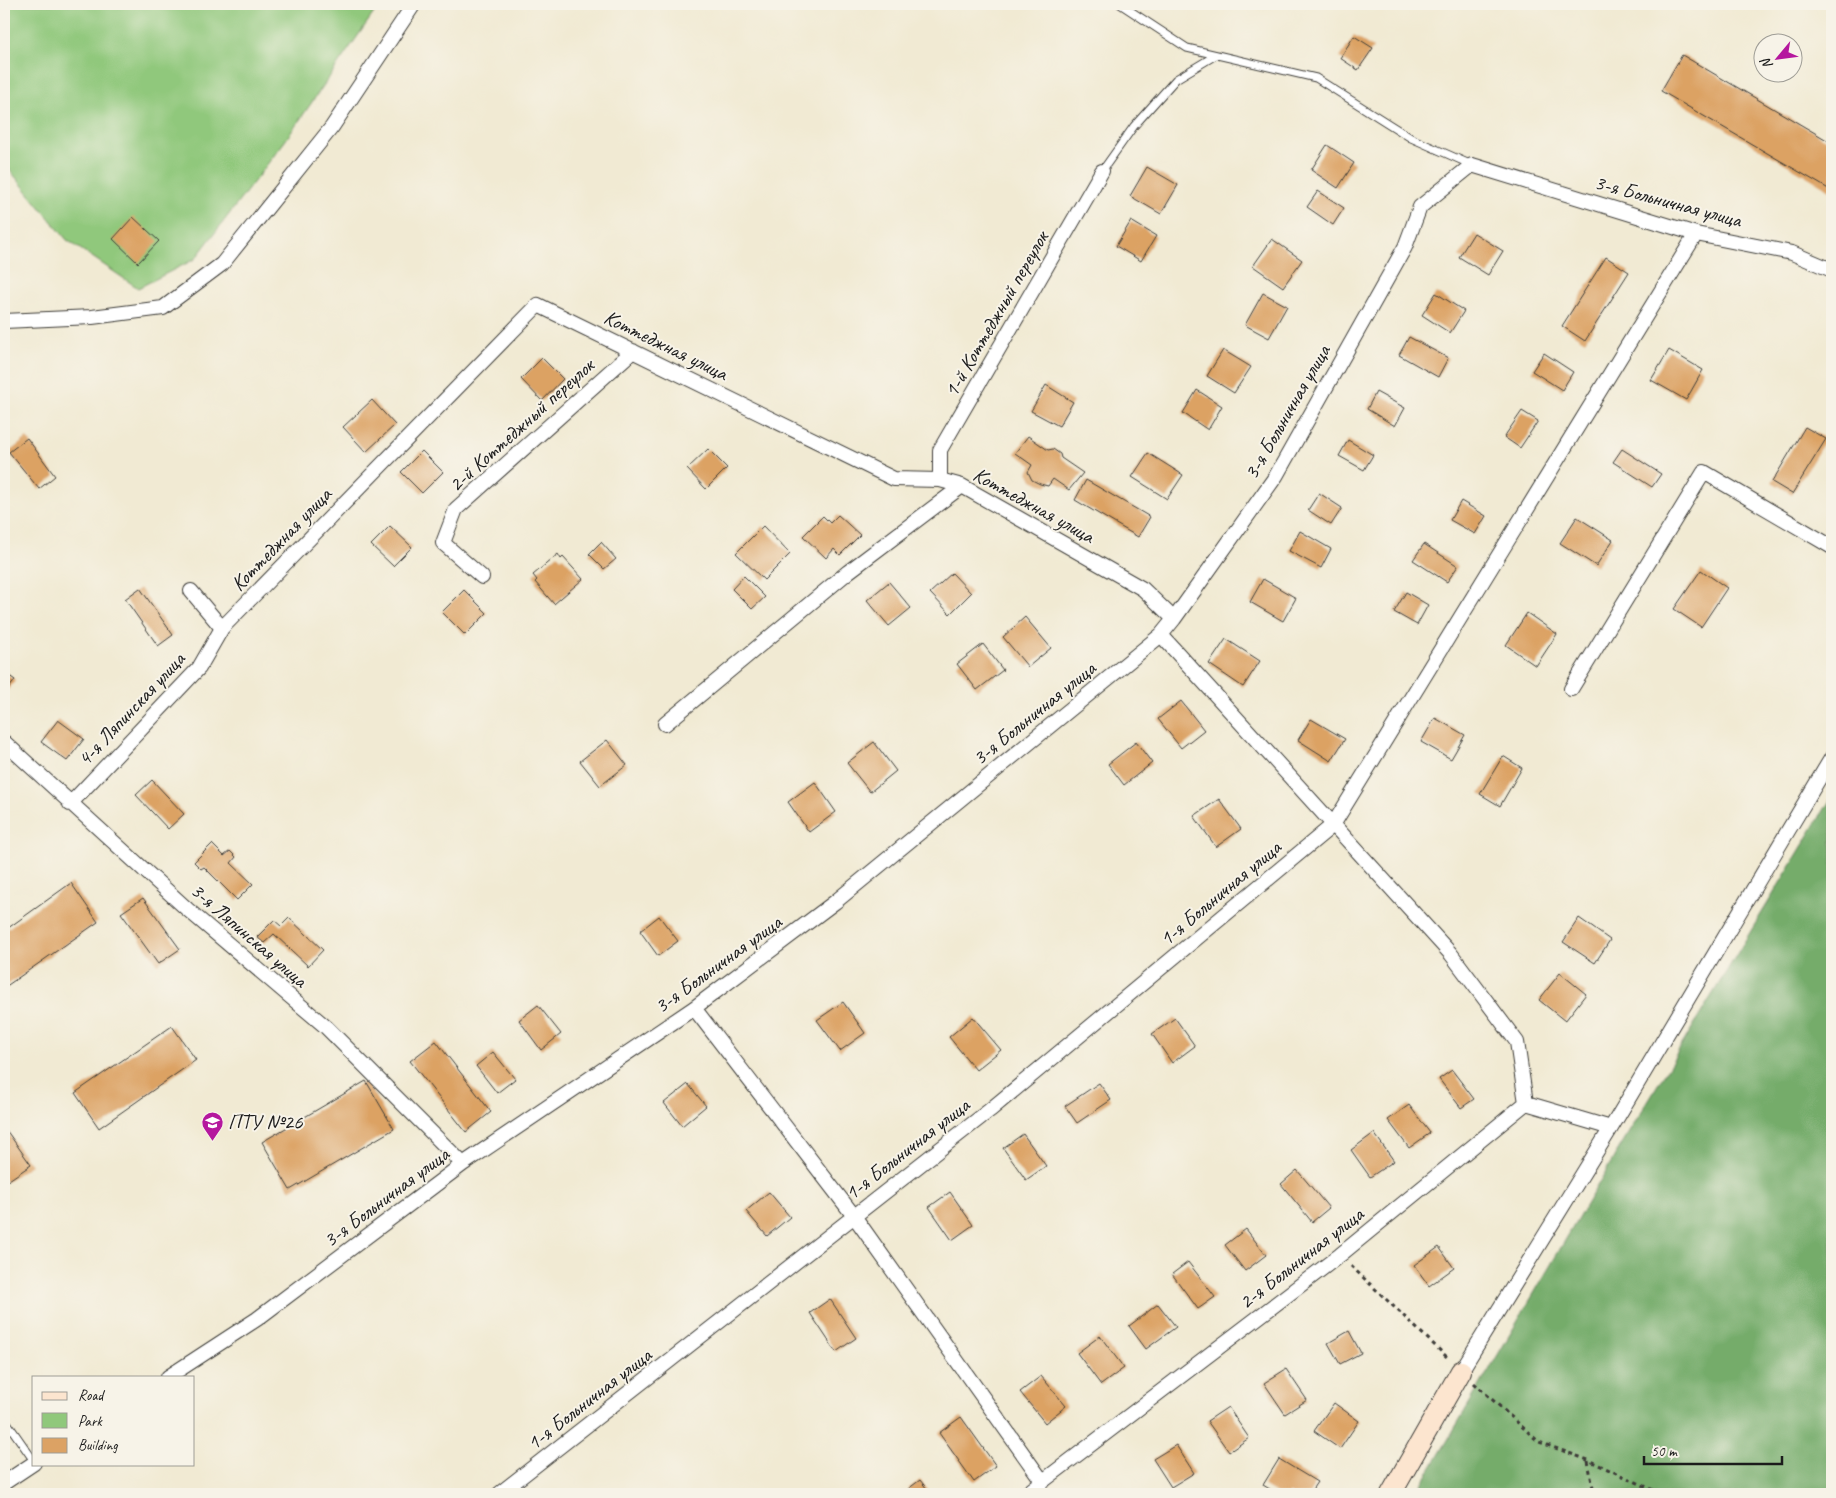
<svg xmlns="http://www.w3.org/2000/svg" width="1836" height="1498" viewBox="0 0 1836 1498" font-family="Caveat,sans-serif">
<rect width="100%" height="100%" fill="#f7f3e8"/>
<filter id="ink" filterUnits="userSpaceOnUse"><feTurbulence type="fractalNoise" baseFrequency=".02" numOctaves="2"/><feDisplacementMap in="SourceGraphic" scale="10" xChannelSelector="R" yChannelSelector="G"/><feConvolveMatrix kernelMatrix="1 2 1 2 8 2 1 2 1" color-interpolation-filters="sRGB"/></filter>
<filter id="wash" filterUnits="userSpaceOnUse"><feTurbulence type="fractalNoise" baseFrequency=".0096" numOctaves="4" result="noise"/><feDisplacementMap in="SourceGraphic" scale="20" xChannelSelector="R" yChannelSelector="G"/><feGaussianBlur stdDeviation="1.12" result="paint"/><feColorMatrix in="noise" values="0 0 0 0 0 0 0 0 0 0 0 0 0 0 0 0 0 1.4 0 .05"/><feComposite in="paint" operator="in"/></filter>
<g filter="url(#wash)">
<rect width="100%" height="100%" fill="#f1ead3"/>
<path fill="#90c87b" stroke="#56724c" d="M4 4H380L285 141 195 259 138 288 67 240 4 163Z"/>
<path fill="#74ac6b" stroke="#486444" d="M1832 797V1494H1416L1620 1147Z"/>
<g id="blocks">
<path fill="#dca264" d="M1354 36 1373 48 1358 70 1340 58Z
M1682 55 1832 143V191L1661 91Z
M1327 145 1354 163 1338 188 1311 170Z
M1147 167 1178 185 1161 214 1130 196Z
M1318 191 1344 208 1333 225 1307 207Z
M133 217 159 241 138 263 113 239Z
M1131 221 1156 236 1141 261 1116 246Z
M1474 233 1503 251 1488 275 1459 257Z
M1272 239 1302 260 1283 287 1253 266Z
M1606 257 1629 272 1585 341 1562 326Z
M1263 293 1287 306 1269 338 1245 325Z
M1436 293 1464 311 1450 333 1422 315Z
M1409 337 1448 358 1438 377 1399 355Z
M1223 350 1251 367 1234 393 1207 376Z
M1669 350 1703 370 1686 400 1651 380Z
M1544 353 1573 372 1562 390 1532 371Z
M542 358 563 379 542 401 521 379Z
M1046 385 1073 402 1059 426 1031 411Z
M1197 390 1222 406 1208 430 1183 413Z
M1376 392 1405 408 1395 426 1367 409Z
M372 400 395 425 366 452 343 427Z
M1522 411 1538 421 1520 448 1504 437Z
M1805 427 1826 439 1792 494 1772 482Z
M1028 436 1048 450 1053 449 1060 454 1061 458 1083 473 1069 490 1053 479 1048 486 1040 484 1032 480 1028 472 1032 465 1015 453Z
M27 438 55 476 39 489 9 452Z
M1348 440 1373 455 1364 470 1339 456Z
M708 449 727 468 706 489 687 469Z
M1622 449 1661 474 1652 487 1613 462Z
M422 451 443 472 422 493 401 472Z
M1148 453 1183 475 1167 499 1132 477Z
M1086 480 1150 517 1138 537 1075 500Z
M1319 493 1342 508 1331 525 1308 510Z
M1461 501 1486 516 1475 534 1450 520Z
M838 515 860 535 840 555 834 549 826 558 803 536 823 516 830 523Z
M1577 517 1613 540 1596 566 1560 543Z
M390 526 412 547 393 566 371 545Z
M763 526 790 554 764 580 736 553Z
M1300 531 1331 549 1321 568 1289 551Z
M601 542 616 559 604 569 589 554Z
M1424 544 1458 566 1447 582 1413 560Z
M558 554 561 559 563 557 583 579 554 604 535 582 537 580 533 575Z
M1701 570 1727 588 1701 627 1674 609Z
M952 573 971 593 950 614 930 593Z
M744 576 765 597 752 609 732 589Z
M1263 579 1296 598 1283 621 1250 602Z
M889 582 911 608 889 626 867 600Z
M140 588 173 635 158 646 125 599Z
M464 590 487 613 465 635 442 612Z
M1406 592 1428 605 1417 625 1394 612Z
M1527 613 1557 634 1536 666 1506 645Z
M1025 617 1051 648 1028 667 1003 637Z
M1226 639 1260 661 1243 687 1209 664Z
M983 644 1003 670 977 690 957 664Z
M4 672 15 680 4 695Z
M1181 701 1204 730 1181 748 1158 719Z
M1435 718 1465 735 1451 759 1421 742Z
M1311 719 1345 739 1331 761 1298 740Z
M58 720 84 739 67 761 41 742Z
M607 740 627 765 600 786 580 761Z
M874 742 896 771 870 792 847 763Z
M1136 742 1152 763 1124 785 1108 764Z
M1503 756 1522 768 1500 806 1480 794Z
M152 780 184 814 168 829 136 795Z
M815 782 836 812 809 832 788 802Z
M1219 799 1241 829 1216 847 1194 816Z
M212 844 224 856 230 851 236 857 231 863 253 884 237 900 204 867 201 869 194 862Z
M71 883 98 922 5 987 4 931Z
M143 898 180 949 158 964 121 913Z
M659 916 678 941 658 956 640 931Z
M289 918 323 950 308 966 274 934 264 943 257 937 274 920 281 926Z
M1579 918 1610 940 1595 963 1563 942Z
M1560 973 1586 994 1565 1021 1539 1000Z
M843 1002 865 1033 840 1051 817 1020Z
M538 1005 561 1034 541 1050 519 1020Z
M973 1017 1001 1050 976 1070 949 1037Z
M1175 1018 1195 1046 1172 1063 1152 1034Z
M172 1026 196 1060 99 1128 75 1093Z
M436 1041 491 1112 466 1132 410 1061Z
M493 1052 515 1079 497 1093 476 1066Z
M1452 1070 1474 1099 1461 1108 1439 1079Z
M366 1081 394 1129 290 1190 262 1142Z
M1099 1083 1111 1100 1077 1123 1065 1106Z
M688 1084 706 1106 682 1126 664 1103Z
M1409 1105 1430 1133 1409 1148 1388 1120Z
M4 1127 31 1165 6 1182 4 1179Z
M1374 1133 1394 1161 1370 1177 1351 1150Z
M1023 1134 1046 1166 1026 1180 1003 1148Z
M1297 1170 1329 1208 1312 1222 1281 1184Z
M769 1192 790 1217 767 1236 746 1211Z
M950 1192 973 1225 952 1240 929 1207Z
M1246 1229 1266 1255 1245 1271 1225 1245Z
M1439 1247 1454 1268 1429 1286 1414 1265Z
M1188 1262 1215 1297 1198 1309 1172 1274Z
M830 1299 856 1338 836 1352 810 1313Z
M1158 1304 1176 1327 1146 1349 1129 1326Z
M1349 1331 1361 1353 1340 1364 1328 1343Z
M1100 1336 1124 1368 1101 1385 1077 1353Z
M1286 1369 1307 1400 1285 1414 1264 1383Z
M1041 1376 1066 1406 1045 1423 1020 1392Z
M1334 1403 1359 1421 1340 1449 1314 1431Z
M1228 1407 1249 1438 1229 1452 1207 1421Z
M961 1417 996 1466 974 1482 939 1433Z
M1176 1445 1194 1473 1171 1487 1153 1459Z
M1279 1459 1317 1482 1309 1494H1278L1263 1485Z
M920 1480 931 1494H911L908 1489Z"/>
</g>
</g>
<g filter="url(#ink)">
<use href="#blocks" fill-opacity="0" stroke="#3c3b37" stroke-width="1"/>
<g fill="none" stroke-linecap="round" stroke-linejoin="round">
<defs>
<path id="lane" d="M1120 4 1187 48 1316 78 1411 138 1472 165
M1102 171 1134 126 1176 79 1216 55
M4 1418 34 1461"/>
<path id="street" d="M4 321 92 317 163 308 222 264 332 127 414 4
M940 480V450L1102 171
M482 577 443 543 456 509 633 351
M222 628 538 305 894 479 940 480 962 486 1143 589 1174 619
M1161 635 1451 954 1517 1042 1526 1103
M1571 689 1704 472 1832 547
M665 724 848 572 962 486
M4 742 187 909 326 1027 463 1164
M70 804 199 668 222 628 191 591
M694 1008 854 1216 1043 1482
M1461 1371 1611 1128 1832 757
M168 1377 257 1319 463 1164 694 1008 835 902 1161 635 1174 619 1276 476 1405 247 1420 207 1472 165 1696 234 1792 253 1832 270
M4 1483 34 1463
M499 1494 990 1110 1333 825 1696 234
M1026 1494 1340 1255 1526 1103 1611 1128"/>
<path id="secondary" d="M1391 1494 1461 1371"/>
</defs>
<use href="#lane" stroke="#3c3b37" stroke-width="9"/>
<use href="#street" stroke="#3c3b37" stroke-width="16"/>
<use href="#secondary" stroke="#3c3b37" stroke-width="22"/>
<path stroke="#3c3b37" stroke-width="3" stroke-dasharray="4 4" stroke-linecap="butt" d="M1351 1266 1448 1358
M1474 1383 1539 1442 1588 1460 1662 1494
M1588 1461 1594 1494"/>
<use href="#lane" stroke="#fff" stroke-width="7"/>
<use href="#street" stroke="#fff" stroke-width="14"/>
<use href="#secondary" stroke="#fce5cf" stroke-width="20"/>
</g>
</g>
<defs>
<symbol id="university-pin" viewBox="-11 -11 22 30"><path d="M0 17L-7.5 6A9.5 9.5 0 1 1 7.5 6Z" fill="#b5179e" stroke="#f7f3e8"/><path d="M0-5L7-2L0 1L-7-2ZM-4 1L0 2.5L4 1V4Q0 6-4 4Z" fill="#fff"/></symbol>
</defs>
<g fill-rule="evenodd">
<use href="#university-pin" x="200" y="1110" width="25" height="34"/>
</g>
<g text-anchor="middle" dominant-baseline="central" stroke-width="4" stroke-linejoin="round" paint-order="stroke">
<g font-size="21" fill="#1c1c1c" stroke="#f7f3e8">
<text transform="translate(1668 201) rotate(15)">3-я Больничная улица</text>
<text transform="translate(996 314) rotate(-60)">1-й Коттеджный переулок</text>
<text transform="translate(666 345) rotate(26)">Коттеджная улица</text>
<text transform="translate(1287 412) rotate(-60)">3-я Больничная улица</text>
<text transform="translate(521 425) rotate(-42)">2-й Коттеджный переулок</text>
<text transform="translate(1034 505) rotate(29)">Коттеджная улица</text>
<text transform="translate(281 539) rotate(-46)">Коттеджная улица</text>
<text transform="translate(131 709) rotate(-47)">4-я Ляпинская улица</text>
<text transform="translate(1034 713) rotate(-39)">3-я Больничная улица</text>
<text transform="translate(1220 893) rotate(-40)">1-я Больничная улица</text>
<text transform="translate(249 935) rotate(41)">3-я Ляпинская улица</text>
<text transform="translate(718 964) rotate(-36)">3-я Больничная улица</text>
<text transform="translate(907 1149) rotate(-38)">1-я Больничная улица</text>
<text transform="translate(386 1197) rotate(-37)">3-я Больничная улица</text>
<text transform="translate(1301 1258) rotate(-38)">2-я Больничная улица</text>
<text transform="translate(589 1399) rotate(-38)">1-я Больничная улица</text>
</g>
<g font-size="21" fill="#1c1c1c" stroke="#f7f3e8" text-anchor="start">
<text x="228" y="1122">ПТУ №26</text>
</g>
</g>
<rect width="1836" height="1498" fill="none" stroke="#f7f3e8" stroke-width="20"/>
<rect x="32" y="1376" width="162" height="90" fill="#f7f3e8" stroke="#9f9d96"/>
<rect x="42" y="1392" width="25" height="8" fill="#fce5cf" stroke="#9f9d96"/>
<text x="78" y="1400" font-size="15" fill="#1c1c1c">Road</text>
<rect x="42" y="1413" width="25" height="15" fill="#90c87b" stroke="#9f9d96"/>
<text x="78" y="1426" font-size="15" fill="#1c1c1c">Park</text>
<rect x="42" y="1438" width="25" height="15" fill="#dca264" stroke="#9f9d96"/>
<text x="78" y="1450" font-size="15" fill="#1c1c1c">Building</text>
<g transform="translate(1778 58) rotate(241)"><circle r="24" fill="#f7f3e8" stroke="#9f9d96"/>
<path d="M0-4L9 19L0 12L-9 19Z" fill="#b5179e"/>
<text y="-8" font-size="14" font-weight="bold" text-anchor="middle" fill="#1c1c1c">N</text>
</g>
<path d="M1644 1456v8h138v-8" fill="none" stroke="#1c1c1c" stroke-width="2.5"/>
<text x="1651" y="1456" font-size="15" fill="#1c1c1c" stroke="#f7f3e8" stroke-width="4" paint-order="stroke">50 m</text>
</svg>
